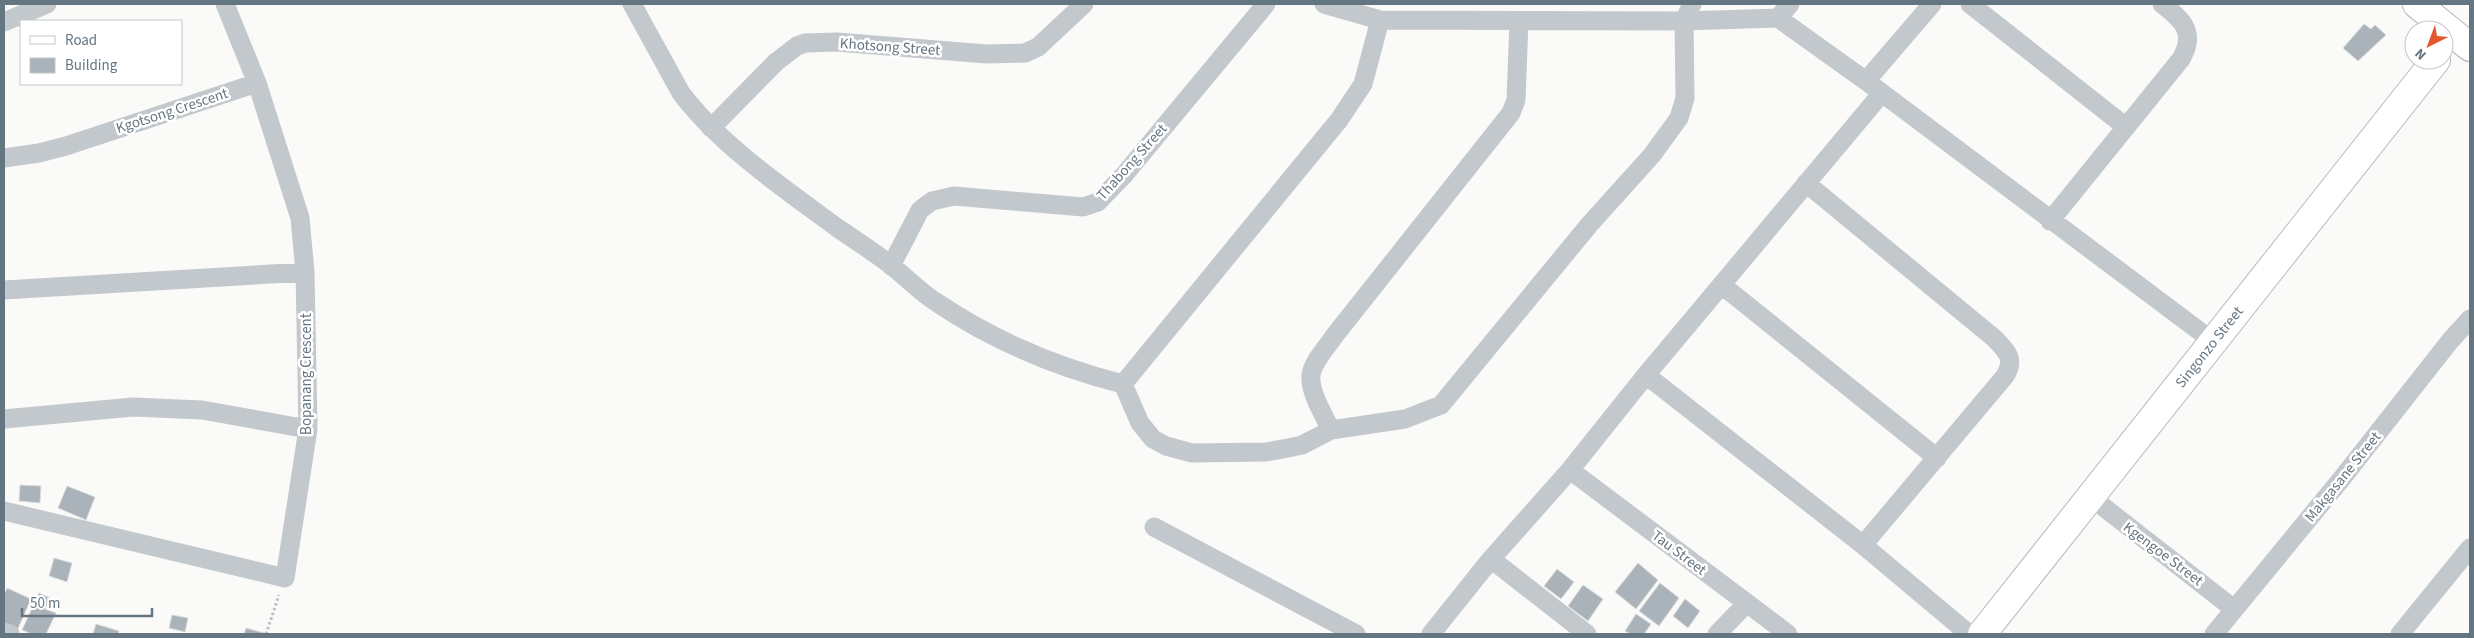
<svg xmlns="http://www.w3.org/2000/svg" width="2474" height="638" viewBox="0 0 2474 638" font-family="'Source Sans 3',sans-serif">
<rect width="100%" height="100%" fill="#fafaf8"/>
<path fill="#aab3b9" stroke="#dcdcda" d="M2364 24 2371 29 2375 25 2386 35 2358 61 2343 48Z
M20 485 41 486 40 503 19 501Z
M67 486 95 497 86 520 58 508Z
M54 558 72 563 67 582 49 576Z
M1638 563 1658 580 1636 609 1615 592Z
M1557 569 1574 582 1561 599 1544 586Z
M1660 583 1679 598 1659 626 1639 611Z
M1583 585 1603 599 1588 621 1568 606Z
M7 588 31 599 16 633 4 627V595Z
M39 593 50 598 45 609 56 613 46 634H32L22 630Z
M1685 599 1700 611 1688 628 1673 616Z
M1636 614 1651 624 1644 634H1631L1625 631Z
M172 615 188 618 185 632 169 628Z
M96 624 119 631 118 634H93Z
M246 628 268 634H244Z"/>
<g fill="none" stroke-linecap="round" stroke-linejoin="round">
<defs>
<g id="secondary">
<path d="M2417 4 2470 47"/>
<path id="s1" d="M1982 634 2436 60"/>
</g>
</defs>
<use href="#secondary" stroke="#b3babf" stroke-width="30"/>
<path stroke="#bbbfc2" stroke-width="3" stroke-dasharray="2.5 2.5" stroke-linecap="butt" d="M266 634 279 595"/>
<path stroke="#c3c8cc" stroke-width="19" d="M632 4 681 93C722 147 785 189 839 229 857 241 875 253 892 266 907 278 920 292 936 302 994 341 1055 367 1123 384
M1324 4 1380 20 1684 21 1778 18 1866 81 2214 342
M1970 4 2126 127
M1778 18 1790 4
M4 22 47 4
M1866 81 1932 4
M711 128 776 62 797 46 805 43 837 42 987 54 1025 53 1038 47 1084 4
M4 158 39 153 66 146 257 83
M1806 183 1994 338C2006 350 2016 359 2005 376L1863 545
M2050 221 2181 59C2196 33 2184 21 2162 4
M891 266 920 210 932 201 954 196 1083 207 1098 202 1124 175 1266 4
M1723 286 1937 458
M4 290 305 272
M1646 375 1863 545 1969 634
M1123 384 1140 423 1153 439 1166 446 1192 453 1266 452 1288 448 1302 445 1331 430 1405 419 1441 405 1589 225 1652 155 1679 118 1685 98 1684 21 1692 4
M1123 384 1339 120 1363 84 1380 20
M4 419 133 407 202 410 308 429
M1331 430C1324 415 1309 392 1311 375 1313 361 1327 347 1335 335L1511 113 1516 100 1519 21
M1570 470 1788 634
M2092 498 2234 609
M4 511 285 578 308 429 305 272 300 218 257 83 225 4
M1154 527 1356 634
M1491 559 1587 634
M4 632 10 634
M1431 634 1491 559 1570 470 1646 375 1882 93
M1717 634 1746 604
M2214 634 2343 477 2450 341 2470 319
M2400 634 2470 548"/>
<use href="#secondary" stroke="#fff" stroke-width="28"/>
</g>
<g text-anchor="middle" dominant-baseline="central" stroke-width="5" stroke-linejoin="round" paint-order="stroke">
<g font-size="15" fill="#657683" stroke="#fff">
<text transform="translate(890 47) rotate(4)">Khotsong Street</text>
<text transform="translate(172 111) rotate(-18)">Kgotsong Crescent</text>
<text transform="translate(1132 162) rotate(-48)">Thabong Street</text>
<text stroke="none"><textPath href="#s1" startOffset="366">Singonzo Street</textPath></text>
<text transform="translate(306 374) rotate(-90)">Bopanang Crescent</text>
<text transform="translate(2343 477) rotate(-51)">Makgasane Street</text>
<text transform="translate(1679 553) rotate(37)">Tau Street</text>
<text transform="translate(2163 554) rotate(37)">Kgengoe Street</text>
</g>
</g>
<rect width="2474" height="638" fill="none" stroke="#657683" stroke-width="10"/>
<rect x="20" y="20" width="162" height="65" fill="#ffffff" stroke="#c1c8cd"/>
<rect x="30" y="36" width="25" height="8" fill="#ffffff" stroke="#c1c8cd"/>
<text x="65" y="45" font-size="15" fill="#657683">Road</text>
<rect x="30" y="58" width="25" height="15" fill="#aab3b9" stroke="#c1c8cd"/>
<text x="65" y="70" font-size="15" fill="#657683">Building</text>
<g transform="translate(2429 45) rotate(222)"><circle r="24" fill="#ffffff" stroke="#c1c8cd"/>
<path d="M0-4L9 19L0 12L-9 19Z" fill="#e4572e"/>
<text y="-8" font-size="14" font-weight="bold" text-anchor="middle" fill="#657683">N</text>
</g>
<path d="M22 608v8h130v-8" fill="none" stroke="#657683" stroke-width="2.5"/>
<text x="30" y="608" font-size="15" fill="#657683" stroke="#ffffff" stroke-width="4" paint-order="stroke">50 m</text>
</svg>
